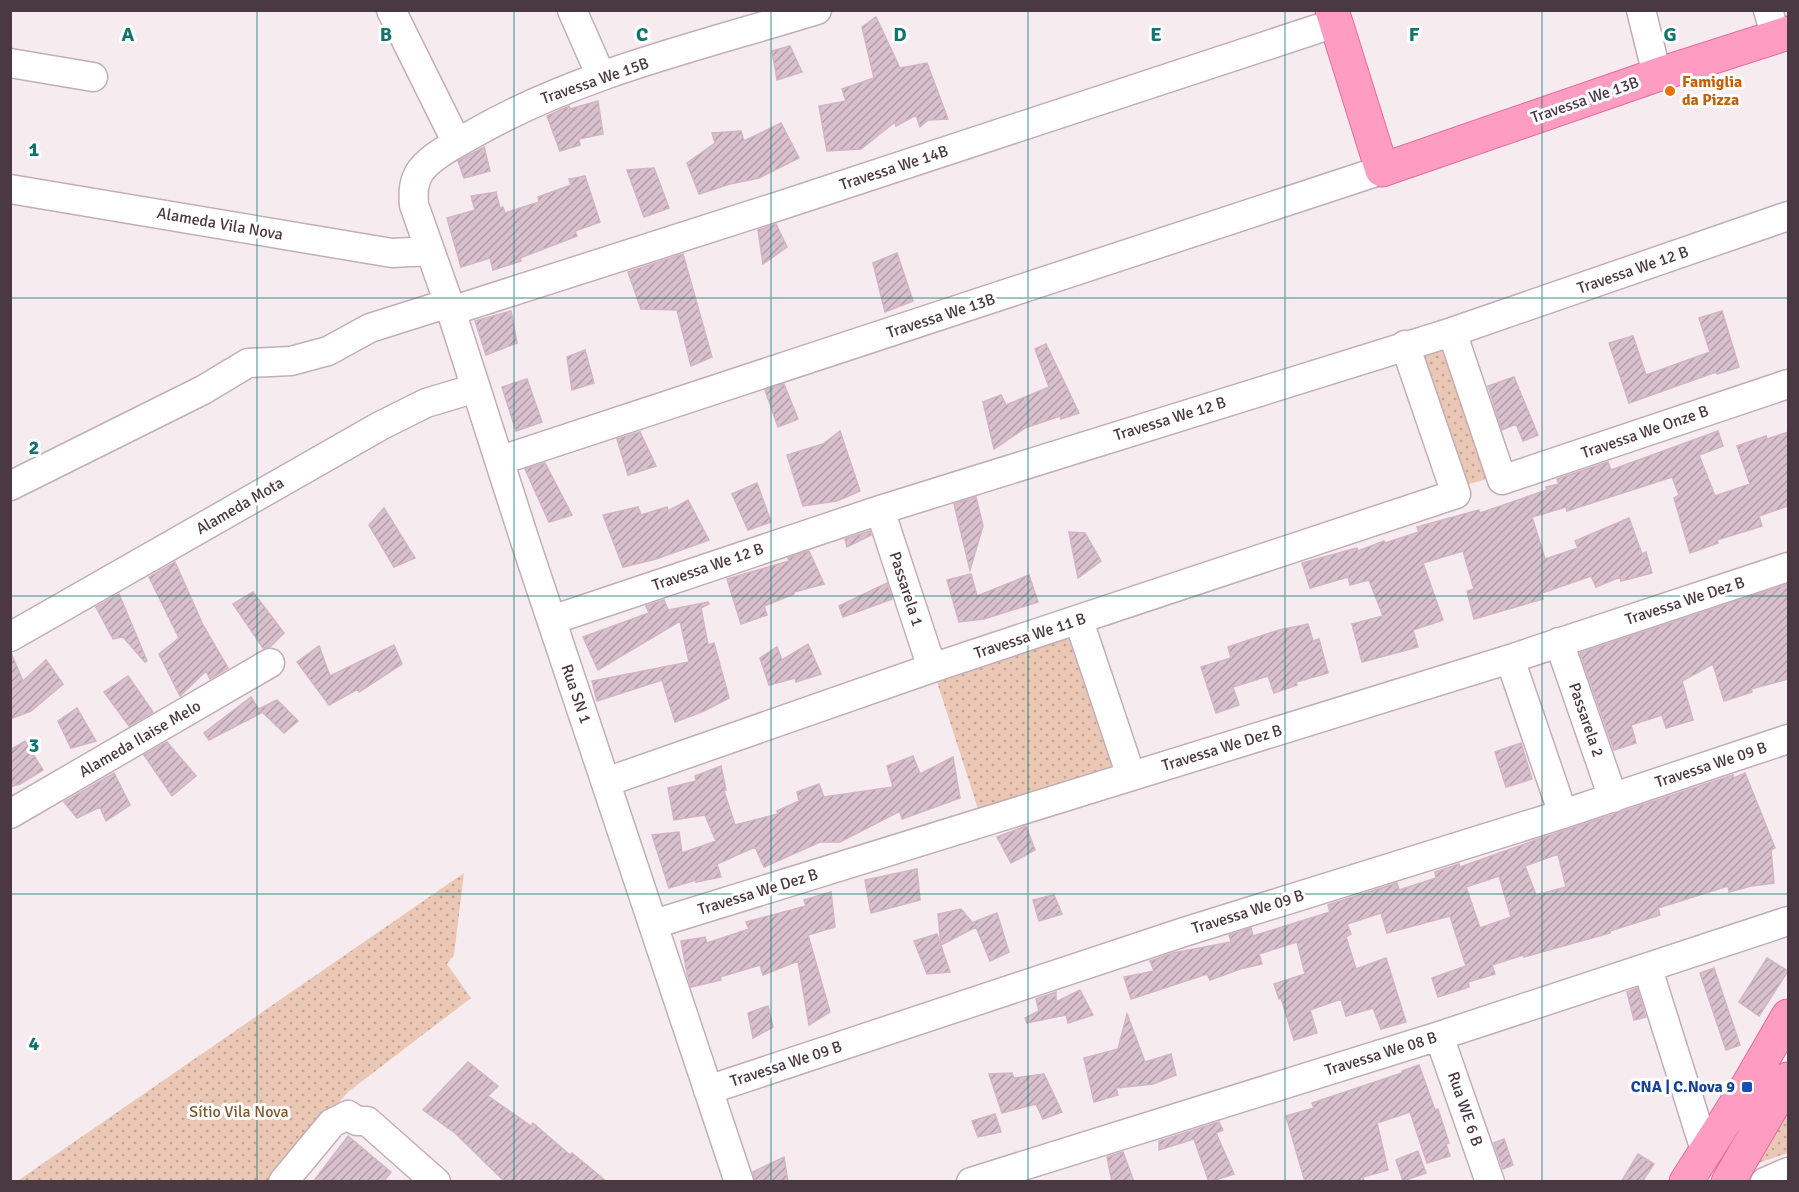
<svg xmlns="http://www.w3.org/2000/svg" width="1799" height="1192" viewBox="0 0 1799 1192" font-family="Signika,sans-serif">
<defs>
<pattern id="park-dots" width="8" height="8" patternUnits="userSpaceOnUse" patternTransform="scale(1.5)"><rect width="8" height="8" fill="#eac8b5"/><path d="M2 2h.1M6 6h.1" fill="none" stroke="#c0a395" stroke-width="1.8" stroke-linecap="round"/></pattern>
<pattern id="building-hatch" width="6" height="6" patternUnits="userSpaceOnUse" patternTransform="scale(1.5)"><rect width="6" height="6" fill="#d8c1cc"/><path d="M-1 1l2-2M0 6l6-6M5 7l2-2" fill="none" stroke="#b19ea7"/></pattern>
</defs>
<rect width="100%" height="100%" fill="#f6ecf0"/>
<path fill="url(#park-dots)" d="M1442 341 1487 479 1466 485 1422 348Z
M1075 632 1117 772 980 815 937 682Z
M464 873 454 955 447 964 471 998 348 1092 270 1181 16 1182Z
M1788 1111V1153L1755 1164Z"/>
<path fill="url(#building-hatch)" stroke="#d3b4c3" stroke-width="1.5" fill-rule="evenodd" d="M876 17 900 68 927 63 948 119 928 120 920 127 916 115 896 126 895 122 861 149 827 151 819 106 846 101 842 89 874 78 862 27Z
M790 46 802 72 777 80 772 51Z
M598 101 603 134 579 139 580 145 560 151 547 116 569 106 570 109Z
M781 123 799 158 759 178 730 184 699 194 687 163 715 143 712 133 741 131 744 141Z
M484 147 490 171 464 178 458 161Z
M654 168 669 208 644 217 627 170Z
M585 176 600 222 575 231 577 236 520 258 521 261 493 270 490 258 461 267 447 218 475 210 471 196 496 192 500 208 503 207 505 213 539 202 538 197 571 185 569 179Z
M776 224 787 247 763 264 758 230Z
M897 253 913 301 885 312 873 263Z
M683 254 712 357 691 366 677 310 641 309 628 272Z
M511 311 517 343 486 355 475 321Z
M1722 311 1739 367 1717 374 1716 372 1629 403 1609 343 1633 336 1646 375 1710 352 1699 318Z
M1046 344 1079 413 1061 419 1060 416 1025 428 994 449 983 402 1001 395 1006 405 1049 387 1035 349Z
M585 350 594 383 572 390 567 357Z
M1514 377 1538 435 1523 441 1516 424 1502 430 1488 386Z
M527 379 542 422 516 431 502 387Z
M784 384 798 419 778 427 765 390Z
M840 431 860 491 837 501 803 506 787 455 823 444Z
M1718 431 1723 446 1699 455 1715 496 1750 484 1737 446 1766 436 1767 439 1788 432V506L1759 516 1762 526 1717 540 1718 543 1690 553 1674 498 1679 495 1672 477 1567 511 1566 507 1532 517 1545 559 1578 548 1575 541 1629 518 1642 554 1646 552 1652 573 1621 581 1620 577 1596 587 1591 576 1542 593 1543 599 1474 619 1467 591 1474 589 1463 551 1423 563 1443 620 1413 630 1418 647 1362 662 1352 624 1383 616 1369 580 1350 585 1348 577 1310 588 1302 563 1357 548 1358 551 1384 541 1385 543 1419 532 1417 527 1479 510 1480 513 1547 490 1546 487 1559 484 1557 479 1608 462 1611 470Z
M640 432 656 466 628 475 617 439Z
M545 463 572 515 549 522 525 469Z
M757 483 771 522 748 530 732 494Z
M976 497 983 526 970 570 954 504Z
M688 500 709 540 656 559 623 567 603 515 638 507 641 515 667 507 668 511Z
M384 508 415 558 394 567 369 525Z
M870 531 871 535 847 547 845 539Z
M1069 532 1085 533 1101 561 1078 578Z
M809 551 824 584 794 592V594L764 606 767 615 741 624 727 579 789 561 788 558Z
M175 562 203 625 228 668 210 679 206 671 180 696 159 654 179 638 149 577Z
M971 574 977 596 1029 575 1038 602 984 619 959 622 947 580Z
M887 583 892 599 843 617 839 606Z
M1788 584V679L1751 689 1752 692 1724 701 1713 664 1682 681 1693 720 1666 728 1662 715 1631 725 1636 743 1614 750 1580 653Z
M253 592 284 633 270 647 263 648 233 604Z
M119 594 147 661 145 662 123 637 113 639 96 607Z
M664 600 668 610 708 602 709 604 701 608 708 645 714 643 729 698 704 711 675 722 662 680 597 701 592 681 689 662 680 621 598 670 583 637 649 613 646 606Z
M1308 624 1313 641 1319 639 1328 673 1296 682 1297 685 1274 693 1268 676 1233 687 1239 705 1216 713 1201 667 1231 658 1228 647 1279 630Z
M808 644 821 674 796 682 795 678 769 685 760 658 777 647 782 660Z
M394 645 402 664 359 692 358 689 329 705 297 662 319 646 330 676Z
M11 653 23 681 46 660 63 684 31 711 10 719Z
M128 676 153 712 129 726 104 692Z
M251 697 261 713 209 740 204 733Z
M277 700 298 721 284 733 259 709Z
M77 708 96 741 71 748 58 721Z
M25 741 43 770 20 784 10 787V750Z
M167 742 196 776 172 796 144 755Z
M1521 743 1532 779 1506 787 1495 752Z
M913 756 920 774 953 757 960 798 902 819 900 811 840 842H820L764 867 755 847 717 864 721 877 696 882V880L669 888 652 835 679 832 682 853 716 841 705 815 674 820 668 788 696 781 695 776 721 766 726 790 724 791 735 825 778 814 777 811 799 801 797 792 819 784 824 797 893 787 887 766Z
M114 773 130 805 106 821 100 807 77 818 64 802Z
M1745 773 1775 848 1771 850 1774 883 1751 886 1729 892 1728 886 1658 908 1660 915 1610 931V933L1524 957 1523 955 1492 965 1495 974 1468 982 1469 987 1438 997 1432 978 1466 966 1450 916 1387 933 1381 913 1347 924 1351 934 1346 937 1356 969 1386 958 1406 1022 1381 1029 1373 1008 1346 1016 1341 999 1310 1010 1317 1033 1294 1040 1281 998 1279 999 1274 984 1305 974 1297 942 1259 954 1262 964 1240 969 1210 980 1207 974 1131 999 1124 977 1154 971 1150 961 1173 953 1231 942 1229 935 1251 928 1253 936 1330 912 1328 905 1340 901 1397 883 1399 890 1436 878 1435 872 1459 864 1460 867 1533 841 1718 780 1733 775 1734 778ZM1558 854 1566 887 1536 895 1525 866ZM1499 876 1511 917 1480 928 1466 887Z
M1026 826 1035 850 1011 863 997 837Z
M917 869 920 900 871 913 865 880Z
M831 892 835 927 808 935 830 1012 809 1025 798 961 763 975 760 965 720 977 721 980 691 987 687 973 681 941 705 937 707 943 749 929 746 922 806 906 804 900Z
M1054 895 1062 914 1039 921 1033 900Z
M961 909 976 927 941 945 938 914Z
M997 913 1009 952 990 961 974 922Z
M937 934 950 972 927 974 914 941Z
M1767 958 1788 971 1759 1016 1739 1002Z
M1714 968 1740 1045 1726 1050 1700 973Z
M1637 988 1646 1017 1634 1020 1627 992Z
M1080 990 1093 1015 1068 1023 1066 1015 1027 1023 1025 1018 1039 1011 1036 999 1056 992V1002Z
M768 1006 773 1027 753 1038 748 1013Z
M1127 1014 1145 1062 1171 1054 1176 1075 1153 1084 1116 1088 1118 1095 1094 1102 1084 1058 1118 1049Z
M468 1062 498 1086 488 1096 531 1126 533 1123 570 1155 572 1153 607 1182H505L455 1133 423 1110Z
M1419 1065 1435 1110 1438 1109 1449 1143 1446 1144 1450 1156 1427 1163 1410 1112 1377 1123 1388 1170 1363 1177 1364 1182H1305L1286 1116 1314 1108 1312 1103 1402 1073V1071Z
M1012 1073 1014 1078 1044 1074 1062 1112 1043 1119 1036 1104 1002 1113 989 1074Z
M995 1114 1001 1132 978 1137 972 1121Z
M1219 1122 1223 1130 1216 1133 1234 1174 1209 1182 1194 1139 1159 1150V1141Z
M348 1136 391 1172 383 1182H313Z
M1504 1139 1513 1165 1503 1169 1494 1143Z
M1418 1151 1426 1173 1403 1181 1396 1160Z
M1123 1152 1134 1182H1112L1107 1157Z
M1638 1154 1654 1164 1642 1182H1621Z
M784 1157 788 1182H755L753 1172Z"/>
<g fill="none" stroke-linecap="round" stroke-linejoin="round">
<defs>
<path id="minor" d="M391 10 457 143
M572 10 601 76
M1641 10 1657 75
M1768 10 1776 37
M10 63 93 77
M10 189 392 253 430 251
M451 311 779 206 1335 23
M1452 332 1502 480 1788 384
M501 460 1382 170
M10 486 203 390 248 363 291 361 328 351 370 328 449 303
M880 510 932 668
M552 620 880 510 1452 332 1788 216
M1079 621 1131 776
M10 637 380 426 426 403 476 388
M1559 642 1613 798
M1510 659 1563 814
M606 782 932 668 1456 494 1405 345
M10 814 270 663
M654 924 1510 659 1788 567
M1648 969 1705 1150
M1439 1036 1490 1182
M708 1090 1184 932 1563 814 1788 739
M283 1182 332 1123 348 1115 357 1121H367L436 1182
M739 1182 526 544 447 298 414 205C413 193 413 181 421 170 434 154 456 144 473 134 579 73 701 46 817 10
M971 1182 1439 1036 1788 921
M1765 1182 1788 1172"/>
<path id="major" d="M1332 10 1382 170 1657 75 1788 33
M1686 1182 1747 1087 1788 1016
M1728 1182 1788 1079"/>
</defs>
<use href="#minor" stroke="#c2aeb7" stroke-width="31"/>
<use href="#major" stroke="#e66a9b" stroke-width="35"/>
<use href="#minor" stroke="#fff" stroke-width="28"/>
<use href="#major" stroke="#ff9cc1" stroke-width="33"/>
</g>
<path fill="none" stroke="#0f766e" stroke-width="1.5" stroke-opacity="0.55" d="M257 10V1182M514 10V1182M771 10V1182M1028 10V1182M1285 10V1182M1542 10V1182M10 298H1788M10 596H1788M10 894H1788"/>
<circle fill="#e8710a" stroke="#fff" stroke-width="2" cx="1670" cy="91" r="6"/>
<rect fill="#1a4fb4" stroke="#fff" stroke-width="2" x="1741" y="1081" width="12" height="12" rx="3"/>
<g text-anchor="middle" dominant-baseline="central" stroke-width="6" stroke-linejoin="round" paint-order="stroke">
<g font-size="16" fill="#4b3942" stroke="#fff">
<text transform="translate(595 81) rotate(-19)">Travessa We 15B</text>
<text transform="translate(1585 100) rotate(-19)">Travessa We 13B</text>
<text transform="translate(894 168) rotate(-18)">Travessa We 14B</text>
<text transform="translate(220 224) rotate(10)">Alameda Vila Nova</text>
<text transform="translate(1633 270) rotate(-19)">Travessa We 12 B</text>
<text transform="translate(941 316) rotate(-18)">Travessa We 13B</text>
<text transform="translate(1170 419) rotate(-17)">Travessa We 12 B</text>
<text transform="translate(1645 432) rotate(-19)">Travessa We Onze B</text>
<text transform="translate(240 506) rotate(-30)">Alameda Mota</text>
<text transform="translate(708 567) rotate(-19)">Travessa We 12 B</text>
<text transform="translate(906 589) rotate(72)">Passarela 1</text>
<text transform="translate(1685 601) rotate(-18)">Travessa We Dez B</text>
<text transform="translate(1030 636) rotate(-18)">Travessa We 11 B</text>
<text transform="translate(576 694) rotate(71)">Rua SN 1</text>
<text transform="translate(1586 720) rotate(71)">Passarela 2</text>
<text transform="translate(140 739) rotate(-30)">Alameda Ilaise Melo</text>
<text transform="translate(1222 748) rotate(-17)">Travessa We Dez B</text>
<text transform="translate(1711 765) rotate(-18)">Travessa We 09 B</text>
<text transform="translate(758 892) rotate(-17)">Travessa We Dez B</text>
<text transform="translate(1248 912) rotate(-17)">Travessa We 09 B</text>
<text transform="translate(1381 1054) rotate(-17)">Travessa We 08 B</text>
<text transform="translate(786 1064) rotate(-18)">Travessa We 09 B</text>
<text transform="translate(1465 1109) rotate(71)">Rua WE 6 B</text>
</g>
<g font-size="16" font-weight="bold" fill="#c56008" stroke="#fff" text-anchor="start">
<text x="1682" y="82">Famiglia<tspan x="1682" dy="18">da Pizza</tspan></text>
</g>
<g font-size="16" font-weight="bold" fill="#164399" stroke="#fff" text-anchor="end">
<text x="1735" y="1087">CNA | C.Nova 9</text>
</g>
<g font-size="16" fill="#7f572a" stroke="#fff">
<text x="239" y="1112">Sítio Vila Nova</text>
</g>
</g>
<g font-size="20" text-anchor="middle" font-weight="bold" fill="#0f766e" stroke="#fff" stroke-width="6" stroke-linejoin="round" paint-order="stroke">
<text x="128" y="41">A</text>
<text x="386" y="41">B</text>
<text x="642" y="41">C</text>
<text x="900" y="41">D</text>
<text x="1156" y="41">E</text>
<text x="1414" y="41">F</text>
<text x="1670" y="41">G</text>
<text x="34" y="156">1</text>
<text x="34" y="454">2</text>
<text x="34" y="752">3</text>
<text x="34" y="1050">4</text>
</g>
<rect width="1799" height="1192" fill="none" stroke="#4b3942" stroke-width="24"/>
</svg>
